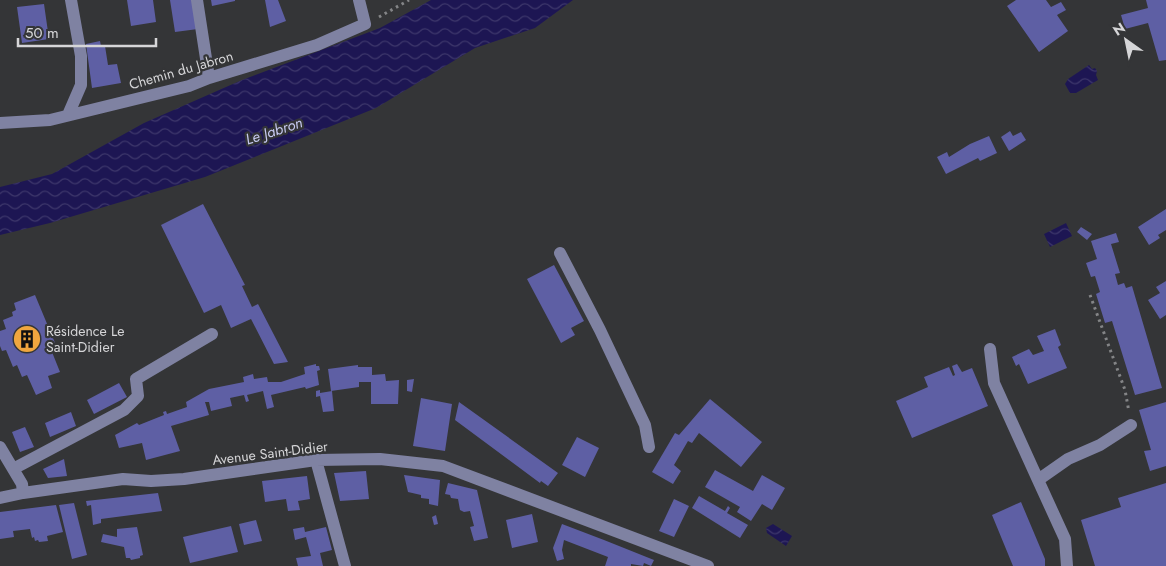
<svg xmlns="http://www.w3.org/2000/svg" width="1166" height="566" viewBox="0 0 1166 566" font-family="Jost,sans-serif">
<defs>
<pattern id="water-waves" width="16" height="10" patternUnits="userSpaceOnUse" patternTransform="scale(1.25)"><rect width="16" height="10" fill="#1d1653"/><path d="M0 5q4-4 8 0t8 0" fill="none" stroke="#3d376b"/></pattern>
</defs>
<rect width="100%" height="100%" fill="#343537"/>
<path fill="url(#water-waves)" d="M431 0H573L535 28 475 48 376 108 205 177 50 223 0 235V187L52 174 144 123 242 80 380 28Z
M1089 65 1092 69 1095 68 1097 71 1096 75 1098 80 1076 93H1070L1065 84 1068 79Z
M1066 223 1072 236 1050 247 1044 234Z
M773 524 792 536 786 546 767 533 766 528Z"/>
<path fill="#5e5fa4" d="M127 0H153L156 22 131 26Z
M170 0H192L198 29 175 32Z
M211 0H235V1L212 6Z
M265 0H278L286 21 270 27Z
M1016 0H1046L1051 7 1061 2 1066 10 1057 15 1068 31 1039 52 1007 6Z
M1146 0H1166V60L1159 61 1148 23 1125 29 1121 15 1148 8Z
M44 4 49 39 22 43 17 7Z
M100 41 101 46H105L108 65 117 64 121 83 92 88 86 44Z
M1010 131 1013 136 1021 132 1026 140 1009 151 1001 137Z
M989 136 997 153 980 161 978 158 946 174 937 157 947 152 949 157 970 144Z
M203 204 245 285 242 286 252 307 258 304 288 362 274 364 251 319 231 328 221 305 204 313 161 225Z
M1166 209V230L1158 235 1160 238 1149 245 1138 227Z
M1081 227 1092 234 1087 240 1077 232Z
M1116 233 1119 242 1111 244 1120 273 1115 274 1118 285 1124 283 1126 288 1132 286 1162 388 1135 395 1112 321 1105 323 1096 294 1100 292 1095 276 1091 277 1086 263 1097 259 1091 241Z
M554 265 584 321 571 328 575 335 561 343 527 279Z
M1166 281V315L1160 319 1148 300 1160 293 1156 287Z
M35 295 58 350 52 352 60 372 48 376 52 388 36 395 27 375 22 377 17 365 13 367 6 350 2 351 0 346V331L6 329 3 320 13 316 12 312 16 310 14 303Z
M1055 329 1061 345 1058 347 1067 368 1028 384 1019 364 1016 366 1012 357 1029 349 1033 355 1044 351 1037 336Z
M316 364V366H319L320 370 317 371 319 385 306 389 305 387 271 395 274 407 267 409 263 391 247 395 249 401 246 402 244 395 230 398 232 406 211 411 209 402H205L209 415 171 426 180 451 146 460 142 443 119 448 115 435 137 423 139 425 164 415 163 412 166 411 167 414 187 407 186 402 209 389 244 382 243 377 253 374 254 379 267 377 268 382H281L305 374 304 367Z
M957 364 962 372 972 368 988 406 912 438 896 401 928 387 924 377 949 367 953 376 955 375 952 366Z
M358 365V367H372V375L385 374 386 381 399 380 398 404H371V382H359V387L331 391 328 369Z
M414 379 412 392 407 391V380Z
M119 383 127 397 94 414 87 400Z
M320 390V393L332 391 334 411 323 412 320 396 316 397V391Z
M421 398 452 404 445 451 413 446Z
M710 399 762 442 741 467 699 433 692 443 688 441 674 465 681 471 673 484 652 472 675 433 679 435Z
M459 402 558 473 548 486 541 481 540 483 455 420Z
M1166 402V466L1150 471 1144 451 1151 450 1139 410Z
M71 412 76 426 50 437 45 423Z
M25 427 34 447 20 452 12 432Z
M577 437 599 448 585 477 562 465Z
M64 459 67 476 48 478 43 469Z
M715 470 753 491 762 475 785 488 772 510 762 504 751 521 737 512 740 507 705 487Z
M366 471 369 499 340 501 334 473Z
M404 475 440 480 438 506 429 504V499L421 498V495L408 492Z
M307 476 310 499 298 501 300 510 288 511 286 499 265 502 262 481Z
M448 483 477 490 488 538 474 541 470 527 474 526 470 511 464 512 460 510 458 499 451 498 450 495 445 494Z
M1166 483V566H1095L1081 520 1121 507 1118 498Z
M158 493 162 511 101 519V523L93 525 91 505 87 506 86 501Z
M699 496 725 511 728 506 730 508 727 513 748 525 740 538 692 508Z
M674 499 689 506 674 537 659 531Z
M1021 502 1045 559V566H1013L992 515Z
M74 503 87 555 72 559 59 505Z
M56 505 63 532 47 536 48 541 39 542 38 540 35 541 34 537 32 538 30 529 13 531 14 537 0 539V512Z
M532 514 538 542 512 548 506 520Z
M436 515 438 524 434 525 432 517Z
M256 520 262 541 244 545 239 524Z
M562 524 604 540 654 560 651 566 644 563 643 566 631 564V566H605L608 557 564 540 562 550 564 559 557 561 553 548Z
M231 526 238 552 190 563 183 537Z
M137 527 143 555 140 556V558L131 560 130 558H126L124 547 101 542 103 534 117 537V529Z
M304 527 305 532 326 527 332 550 320 553 323 566H298L296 558 311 556 306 537 295 540 293 529Z"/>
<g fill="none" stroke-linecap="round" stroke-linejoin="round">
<path stroke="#848587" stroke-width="3" stroke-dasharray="2.5 4" stroke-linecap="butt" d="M379 17 409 0
M1090 295 1125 390 1129 412"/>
<path stroke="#7f82a2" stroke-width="12" d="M197 0 209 78
M68 115 81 85V56L71 0
M0 123 50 120 189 86 209 78 317 45 365 24 359 0
M560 253 600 330 645 425 649 447
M990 349 994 383 1038 480
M0 447 22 484 23 493
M316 460 345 566
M13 469 124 410 138 396 136 379 212 334
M0 498 23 493 123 479 151 481 184 479 316 460 380 459 443 466 708 566
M1067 566 1065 539 1038 480 1068 459 1100 445 1131 425"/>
</g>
<defs>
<symbol id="building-disc" viewBox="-11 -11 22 22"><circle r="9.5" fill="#f0a63f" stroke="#343537"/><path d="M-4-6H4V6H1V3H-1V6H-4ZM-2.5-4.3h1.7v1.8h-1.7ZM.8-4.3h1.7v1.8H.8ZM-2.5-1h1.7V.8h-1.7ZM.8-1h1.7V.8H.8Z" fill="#111"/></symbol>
</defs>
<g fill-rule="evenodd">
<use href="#building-disc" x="11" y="323" width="32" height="32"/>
</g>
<g text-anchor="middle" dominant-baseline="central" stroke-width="4.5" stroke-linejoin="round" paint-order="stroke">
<g font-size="14" fill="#d6d6d8" stroke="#343537">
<text transform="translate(181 70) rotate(-16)">Chemin du Jabron</text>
<text transform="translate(270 453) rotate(-7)">Avenue Saint-Didier</text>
</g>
<g font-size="14" fill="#d6d6d8" stroke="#343537" text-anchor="start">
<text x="46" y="331">Résidence Le<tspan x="46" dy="16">Saint-Didier</tspan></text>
</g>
<g font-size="15" font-style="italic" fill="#c6c9f0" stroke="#343537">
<text transform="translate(274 131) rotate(-18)">Le Jabron</text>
</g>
</g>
<g transform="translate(1126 40) rotate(327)" stroke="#343537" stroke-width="4" paint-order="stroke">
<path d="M0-4L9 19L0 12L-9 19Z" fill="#d6d6d8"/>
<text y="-8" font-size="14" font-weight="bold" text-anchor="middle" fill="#d6d6d8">N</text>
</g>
<path d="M18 38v8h138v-8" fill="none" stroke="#d6d6d8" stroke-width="2.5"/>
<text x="25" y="38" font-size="15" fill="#d6d6d8" stroke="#343537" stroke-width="4" paint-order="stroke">50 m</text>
</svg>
